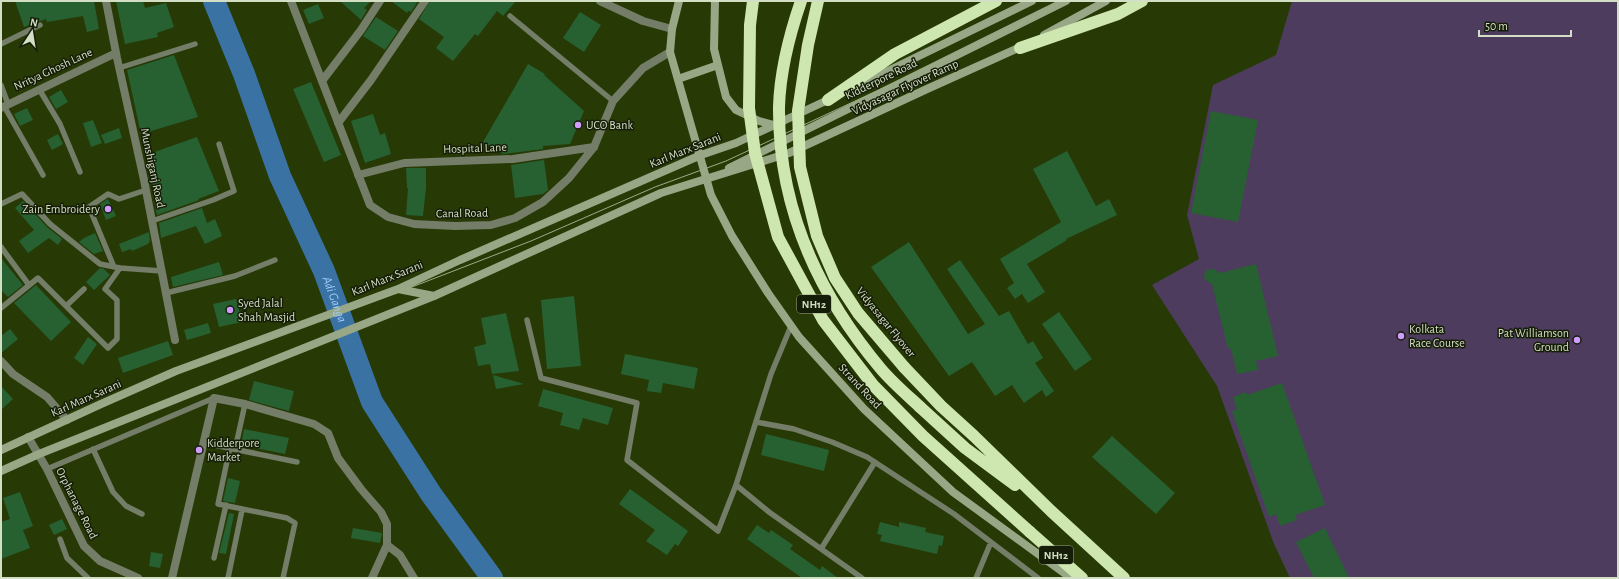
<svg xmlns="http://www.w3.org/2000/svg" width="1619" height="579" viewBox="0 0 1619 579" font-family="'Alegreya Sans',sans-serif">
<rect width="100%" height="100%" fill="#273905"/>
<path fill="#4e3c5e" d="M1292 1H1618V578H1290L1274 544 1217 386 1152 285 1199 259 1187 215 1213 85 1276 55Z"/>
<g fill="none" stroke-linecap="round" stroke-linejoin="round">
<path stroke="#3a72a4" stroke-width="22" id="s1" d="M214 1 244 74 280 176 324 271 372 402 431 494 492 578"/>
</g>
<path fill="#276131" d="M15 1H94L99 29 87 32 83 16 47 22 46 19 24 27Z
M116 1H143L145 8 166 3 174 27 157 33 158 37 125 44Z
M340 1H371L364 8 367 10 361 20Z
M391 1H418L411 12 408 11 407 13Z
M430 1H516L503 16 497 11 478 36 475 34 453 61 436 48 444 37 419 19Z
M318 4 324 18 309 24 303 10Z
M580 12 601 25 584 52 563 38Z
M376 17 398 31 385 50 363 36Z
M174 55 198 117 141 134 127 70Z
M528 64 545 74 544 75 584 111 570 144 543 146V149L503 154 483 142Z
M311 82 341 155 324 162 293 89Z
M61 90 68 102 56 109 49 97Z
M27 108 33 120 20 126 14 114Z
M1211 111 1258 120 1238 222 1191 213Z
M373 114 380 135 385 133 391 154 365 163 351 121Z
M93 120 102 143 91 147 83 123Z
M119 128 122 138 105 144 101 135Z
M58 134 63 144 52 150 47 140Z
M197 137 219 191 198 199 199 200 157 215 154 201H156L146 155Z
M1067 151 1096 206 1109 199 1117 215 1066 239 1067 240 1027 264 1045 292 1028 303 1022 294 1015 299 1007 288 1014 283 1000 259 1061 222 1033 169Z
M544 160 548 190 543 194 515 198 511 165Z
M406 168H426V188L423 216 406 215 408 188H407Z
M108 199 116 216 106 220 100 204Z
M23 201 47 227 62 239 58 245 49 238 28 253 19 241 34 230 15 208Z
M202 208 207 223 215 219 222 236 205 244 196 226 161 238 159 223Z
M149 232 150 242 148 243V244L132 251 131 249 122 252 119 244Z
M95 233 103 251 94 254 79 242 84 238Z
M909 242 968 334 985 324 947 269 960 260 999 316 1009 311 1028 344 1033 341 1043 358 1035 363 1054 391 1046 397 1042 390 1024 403 1012 385 995 396 972 362 949 376 871 267Z
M1 258 23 285 8 297 1 290Z
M219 262 223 275 173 287 171 277Z
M1256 264 1278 356 1256 361 1258 370 1237 374 1231 348 1228 349 1212 284 1205 280 1204 274 1207 270 1211 269H1214L1220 273Z
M100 268 104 269 110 275 94 290 86 282Z
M36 285 71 322 51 341 14 303Z
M574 296 581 366 547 369 541 300Z
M236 299 242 322 219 327 213 304Z
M1059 312 1092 359 1075 371 1042 324Z
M506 313 519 371 492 374 490 364 478 366 474 347 486 344 481 318Z
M208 323 211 333 187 340 184 330Z
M10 329 18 339 1 353V336Z
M88 337 97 344 83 365 74 358Z
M168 341 173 355 123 373 118 358Z
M625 354 698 368 694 389 663 383 661 393 647 391 649 380 621 374Z
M493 375 524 384 496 389Z
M254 381 294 391 289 411 249 400Z
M1282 383 1325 505 1295 515 1297 520 1280 526 1276 514 1269 517 1232 411 1237 410 1233 397 1246 392 1247 395Z
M1 386 13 399 1 410Z
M543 389 613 408 608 425 583 418 579 430 560 425 563 413 538 406Z
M244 429 289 438 285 454 241 445Z
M766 434 829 450 824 471 761 455Z
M1112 436 1175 493 1156 514 1092 457Z
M228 478 240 481 235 503 223 501Z
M630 489 688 531 678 546 675 544 667 555 646 541 655 530 619 504Z
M20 492 33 526 23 530 30 548 1 559V522L10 519 3 498Z
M229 513 234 514 226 554 219 553Z
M62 519 67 529 54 535 49 525Z
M880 522 899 527V522L926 528 925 532 944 536 942 546 939 545 937 554 880 541 882 535 877 534Z
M757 525 769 533 771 530 793 545 790 549 820 570 822 566 838 578H802L747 539Z
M353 528 382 533 380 543 351 538Z
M1325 528 1349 578H1314L1296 542Z
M151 552 163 554 160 568 149 566Z"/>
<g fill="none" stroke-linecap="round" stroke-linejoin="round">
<path stroke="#737d67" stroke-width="5.5" d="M510 16 613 101
M1 44 40 25
M119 68 195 44
M1 85 8 104
M39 89 60 124 80 172
M4 106 43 175
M1 204 22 194 50 224 100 264 120 268 162 271
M152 221 213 200 234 191 219 144
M1 247 29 285
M114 267 89 207 108 194 119 199 146 190
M166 293 235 276 275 260
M66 306 84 289
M1 308 38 278 108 348 117 339V300L105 289 120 268
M527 320 541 378 637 403 627 460 718 531 736 485 771 374 791 326
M245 404 236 445 230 447 218 504 287 518 295 523 283 578
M756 422 794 429 832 442 867 457 954 514 1038 578
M204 443 297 462
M93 449 113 492 126 506 142 514
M47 469 214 398
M736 485 769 512 862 578
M60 539 67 558 88 578
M821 549 875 462
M214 558 226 505
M228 578 242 510
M976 578 991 542"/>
<path stroke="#737d67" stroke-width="8" d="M106 1 117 58 144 180 175 340
M291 1 370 205 388 217 414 224 455 226 491 225 515 218 543 202 569 178 594 147 613 101 643 68 670 52
M600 1 643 21 672 29
M322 81 361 30 380 1
M1 108 116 53
M338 123 371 80 425 1
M358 175 404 163 513 159 594 147
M1 361 13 374 47 397 67 420
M28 437 47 469 84 546 100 561 138 578
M387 545 400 555 414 578
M172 578 214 398 245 404 314 424 328 433 338 458 361 489 381 512 387 524V545L372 578"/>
<path stroke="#98a785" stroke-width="8" d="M679 1 672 29 670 52 711 195 732 236 768 293 799 337 864 409 953 492 1071 578
M715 1 714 49 726 97 736 110 759 121 774 125
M1044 35 1106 1
M678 79 718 65
M853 88 1032 1
M729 168 1066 1
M398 289 434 296 661 193 789 153 927 89 1023 46
M1 450 101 404 176 371 398 289 460 260 701 155 736 143 832 98"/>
<path stroke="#cee6af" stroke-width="12" d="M1020 48 1118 14 1142 1
M828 100 895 54 996 1
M904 367 941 406 974 436 1051 511 1124 578
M920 407 965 448 1015 485
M1030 532 1082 578"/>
<path stroke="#9dab88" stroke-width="1" d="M1 452 179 372 290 330 399 292 531 241 655 187 726 161 1008 30 1064 1"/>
<path stroke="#98a785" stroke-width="8" d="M1 471 39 454 434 296"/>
<path stroke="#cee6af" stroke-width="12" d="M753 1 750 25 749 108 755 153 778 237 823 320 873 385 923 436 1030 532
M801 1C790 33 780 73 779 107 778 207 818 294 881 369 893 383 907 395 920 407
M818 1 808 45 798 111 800 167 817 236 835 278 858 313 904 367"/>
</g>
<g fill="#d09dff" stroke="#151d08" stroke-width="1.5">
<circle cx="578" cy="125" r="4"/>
<circle cx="108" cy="209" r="4"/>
<circle cx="230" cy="310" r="4"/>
<circle cx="1401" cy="336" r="4"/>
<circle cx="1577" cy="340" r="4"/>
<circle cx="199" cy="450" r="4"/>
</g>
<g text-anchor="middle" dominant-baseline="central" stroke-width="3" stroke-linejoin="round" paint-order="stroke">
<g fill="#151d08" stroke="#9aa58c" stroke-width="1">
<rect x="797" y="295" width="34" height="18" rx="3"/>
<rect x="1039" y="546" width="34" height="18" rx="3"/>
</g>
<g font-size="11" font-weight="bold" fill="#d3dfc4">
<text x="814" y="304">NH12</text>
<text x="1056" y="555">NH12</text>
</g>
<g font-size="12" fill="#d3dfc4" stroke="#151d08">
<text transform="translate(53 69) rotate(-25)">Nritya Ghosh Lane</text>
<text transform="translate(881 79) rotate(-26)">Kidderpore Road</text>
<text transform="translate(905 87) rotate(-25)">Vidyasagar Flyover Ramp</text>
<text transform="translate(475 148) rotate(-2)">Hospital Lane</text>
<text transform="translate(685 150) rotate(-22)">Karl Marx Sarani</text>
<text transform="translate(153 168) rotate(78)">Munshiganj Road</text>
<text transform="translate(462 213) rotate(-1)">Canal Road</text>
<text transform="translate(387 278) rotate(-22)">Karl Marx Sarani</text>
<text transform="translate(886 322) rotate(51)">Vidyasagar Flyover</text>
<text transform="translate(860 386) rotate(47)">Strand Road</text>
<text transform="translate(86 398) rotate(-24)">Karl Marx Sarani</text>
<text transform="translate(77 503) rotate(63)">Orphanage Road</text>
</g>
<g font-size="12" fill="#d3dfc4" stroke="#151d08" text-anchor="start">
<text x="586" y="125">UCO Bank</text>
<text x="100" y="209" text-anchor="end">Zain Embroidery</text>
<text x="238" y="303">Syed Jalal<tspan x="238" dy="14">Shah Masjid</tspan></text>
<text x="1409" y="329">Kolkata<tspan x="1409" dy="14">Race Course</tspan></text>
<text x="1569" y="333" text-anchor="end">Pat Williamson<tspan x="1569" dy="14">Ground</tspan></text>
<text x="207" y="443">Kidderpore<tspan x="207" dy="14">Market</tspan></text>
</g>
<g font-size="13" font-style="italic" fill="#a1cef9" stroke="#151d08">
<text stroke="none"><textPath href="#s1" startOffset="322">Adi Ganga</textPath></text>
</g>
</g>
<rect width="1619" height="579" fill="none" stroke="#d3dfc4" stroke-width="4"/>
<g transform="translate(32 32) rotate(12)" stroke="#151d08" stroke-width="3" paint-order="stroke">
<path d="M0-3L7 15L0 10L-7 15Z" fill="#d3dfc4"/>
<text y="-6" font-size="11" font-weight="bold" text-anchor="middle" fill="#d3dfc4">N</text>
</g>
<path d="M1479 30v6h92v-6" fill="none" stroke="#d3dfc4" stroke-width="2"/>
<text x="1485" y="30" font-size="12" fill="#d3dfc4" stroke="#151d08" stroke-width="3" paint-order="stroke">50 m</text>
</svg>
